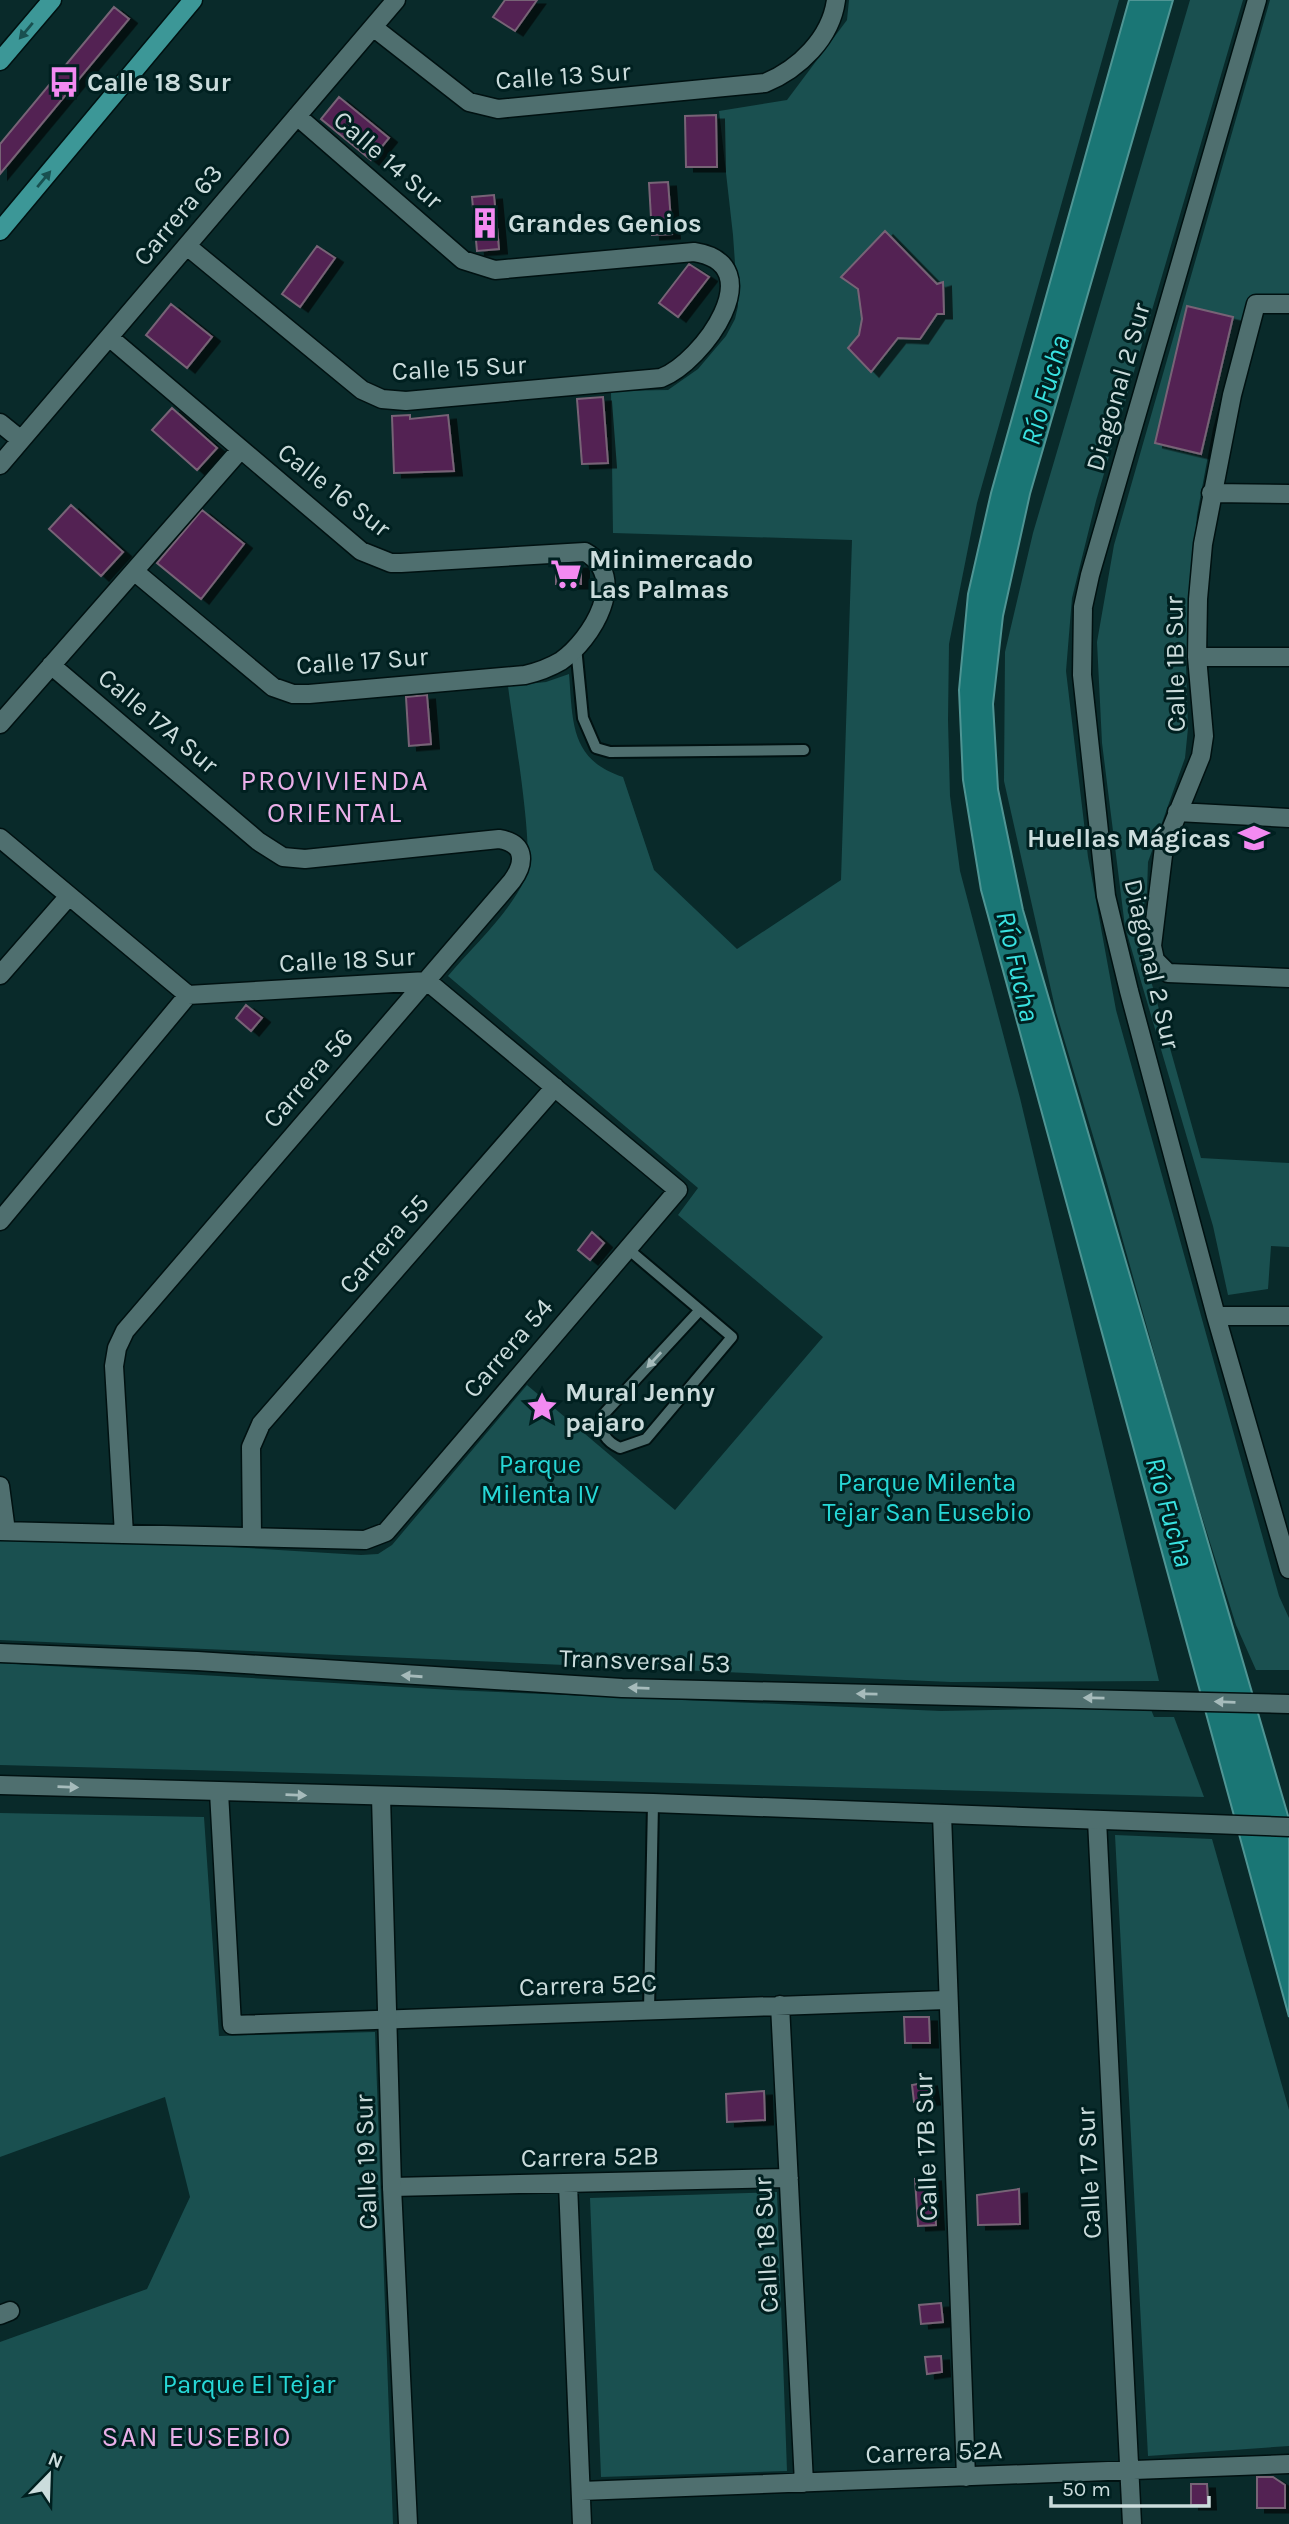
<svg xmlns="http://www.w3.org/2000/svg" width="1289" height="2524" viewBox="0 0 1289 2524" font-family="Karla,sans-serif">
<defs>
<filter id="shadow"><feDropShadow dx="8" dy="4.5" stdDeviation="0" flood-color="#0009"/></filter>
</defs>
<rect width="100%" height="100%" fill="#092a2a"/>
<path fill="#1a5050" d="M849 0H1119L977 503 949 644 948 720 950 796 960 871 1020 1098 1159 1681 951 1682 0 1640V1539L134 1541 361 1555 378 1554 392 1545 527 1385 675 1510 823 1337 678 1215 698 1188 448 976C473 946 508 915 525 879 536 855 512 720 508 686L546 682 569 674C573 722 570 760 623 777L654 870 737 949 841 880 852 540 613 533 611 391 668 390 698 369 726 336 735 319 738 306 733 235 719 111 787 100 847 20Z
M1190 0H1243L1096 501 1072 598 1066 671 1088 857 1116 1010 1279 1596 1289 1618V1670H1256L1236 1625 1181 1450 1105 1176 1056 1012 1004 781 1005 652 1033 533Z
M1270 0H1289V298L1247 300 1213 429 1197 515 1186 666 1188 728 1185 758 1148 862 1147 892 1139 926 1144 956 1201 1158 1289 1163V1247L1271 1246 1268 1289 1228 1295 1213 1226 1125 927 1102 743 1097 642 1114 545Z
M0 1663 452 1690 941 1711 1150 1707 1154 1717H1174L1204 1797 0 1765Z
M0 1813 204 1817 219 2036 375 2032 393 2524H0V2342L147 2289 190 2197 165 2097 0 2157Z
M1115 1835 1212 1839 1289 2110V2446L1148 2456Z
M777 2192 787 2471 601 2477 590 2198Z"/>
<path fill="#1a7675" stroke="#4f9594" stroke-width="2" d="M1129 0H1173L1030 494 1003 616 993 704 998 789 1023 910 1289 1819V2017L981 890 963 780 959 690 968 594 991 493Z"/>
<path fill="#522152" stroke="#776376" stroke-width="2" filter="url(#shadow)" d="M505 0H537L515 31 493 17Z
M114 7 129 19 0 174V144Z
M339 97 389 138 371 160 321 119Z
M716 115 717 167H686L685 116Z
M668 182 672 234 652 235 649 183Z
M494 195 499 249 477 251 472 197Z
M885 231 937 284 943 282 944 314H937L920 339 898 338 871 372 848 348 859 335 862 319 858 289 841 277Z
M317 246 335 258 300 307 282 294Z
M689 264 709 277 678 317 659 303Z
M171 304 212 337 187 368 146 335Z
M1187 306 1233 317 1201 454 1155 443Z
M603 397 608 463 582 464 577 399Z
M172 408 217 448 197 470 152 430Z
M410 415V419L448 415 454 471 394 473 392 416Z
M71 505 123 552 101 576 49 529Z
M202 510 244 544 201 599 157 563Z
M581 564V584H556V565Z
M427 695 431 744 409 746 406 697Z
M246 1005 262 1018 251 1031 236 1018Z
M592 1232 604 1243 590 1260 578 1250Z
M904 2017H929L930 2043H905Z
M929 2082 932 2100 914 2102 912 2085Z
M764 2091 765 2120 727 2122 726 2094Z
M933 2177 936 2225 918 2226 915 2179Z
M1019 2189 1020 2224 978 2225 977 2195Z
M941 2303 943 2322 921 2324 919 2305Z
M941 2356 942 2372 927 2374 925 2357Z
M1257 2477H1273L1285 2485V2508H1257Z
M1191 2484H1207L1208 2505H1191Z"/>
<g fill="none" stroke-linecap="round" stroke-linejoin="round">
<defs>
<path id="service" d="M576 647 583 718 596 748 610 752 804 750
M628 1249 732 1337 646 1439 620 1448C605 1441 600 1432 602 1416L700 1310
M649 2010 653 1803"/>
<path id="minor" d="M1257 0 1090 575 1083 607 1082 675 1106 896 1129 991 1216 1316 1289 1569
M373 27 469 102 498 109 765 83C799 69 831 38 836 0
M187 246 362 390 382 399 406 401 661 378C703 362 773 264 694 252L495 270 463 260 297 116
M1289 304H1256L1232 395 1203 544 1198 599 1197 657 1204 736 1201 756 1164 847 1152 946 1155 960 1168 973 1289 978
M109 337 361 551 391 563H401L585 552C630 577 592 639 561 661 549 668 538 672 525 675L309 694H293L273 687 134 571
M0 423 21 440
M0 465 396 0
M1211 493 1289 494
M1197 657H1289
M51 665 258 841 283 857 305 859 499 839C525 843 526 862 512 881L125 1331 117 1348 114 1366 124 1534
M0 724 241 449
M1177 812 1289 818
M0 838 188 995 427 981 678 1190 386 1532 365 1540 0 1531
M0 975 69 896
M0 1221 188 995
M1216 1316H1289
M0 1486 6 1531
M252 1536 251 1447 261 1424 555 1087
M219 1792 232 2025 946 2000
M942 1814 966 2477
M1097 1820 1132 2524
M780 2005 804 2483
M568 2184 582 2524
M392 2187 789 2178
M0 2315 10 2311
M581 2491 1289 2464"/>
<path id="tertiary" d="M0 1653 197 1661 622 1688 1289 1704
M0 1785 653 1803 1289 1827
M381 1797 392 2187 408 2524"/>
<path id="primary" d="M0 61 52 0
M0 231 193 0"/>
</defs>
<use href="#service" stroke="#011" stroke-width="14"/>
<use href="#minor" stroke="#011" stroke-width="21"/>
<use href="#tertiary" stroke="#011" stroke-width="21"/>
<use href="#primary" stroke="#011" stroke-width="21"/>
<use href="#service" stroke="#4f6f6f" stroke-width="10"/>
<use href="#minor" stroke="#4f6f6f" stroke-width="18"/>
<use href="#tertiary" stroke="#4f6f6f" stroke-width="18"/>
<use href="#primary" stroke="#3c9797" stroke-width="18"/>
</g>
<defs><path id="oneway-solid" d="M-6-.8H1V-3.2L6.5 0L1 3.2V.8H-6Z" transform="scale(1.75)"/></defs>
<g fill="#185050">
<use href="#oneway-solid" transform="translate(26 31) rotate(130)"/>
<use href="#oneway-solid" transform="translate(44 179) rotate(-50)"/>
</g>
<g fill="#a6bbbb">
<use href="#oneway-solid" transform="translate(654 1360) rotate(133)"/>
<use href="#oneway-solid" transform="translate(412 1676) rotate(-176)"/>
<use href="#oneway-solid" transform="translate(639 1688) rotate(-178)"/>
<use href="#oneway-solid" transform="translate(867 1694) rotate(-179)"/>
<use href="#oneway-solid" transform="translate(1094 1698) rotate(-179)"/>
<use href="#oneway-solid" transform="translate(1225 1702) rotate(-178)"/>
<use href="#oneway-solid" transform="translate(68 1787) rotate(2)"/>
<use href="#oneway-solid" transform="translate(296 1795) rotate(2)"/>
</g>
<defs>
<symbol id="bus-bare" viewBox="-9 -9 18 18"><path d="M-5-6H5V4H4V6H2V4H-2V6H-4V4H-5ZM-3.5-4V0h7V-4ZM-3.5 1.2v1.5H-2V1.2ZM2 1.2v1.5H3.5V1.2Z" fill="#f38af2" stroke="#002020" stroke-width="2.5" paint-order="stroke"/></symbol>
<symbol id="building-bare" viewBox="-9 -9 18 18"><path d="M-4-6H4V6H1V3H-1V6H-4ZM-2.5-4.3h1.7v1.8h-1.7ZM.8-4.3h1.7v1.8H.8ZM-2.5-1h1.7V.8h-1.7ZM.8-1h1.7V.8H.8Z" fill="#f38af2" stroke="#002020" stroke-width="2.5" paint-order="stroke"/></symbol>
<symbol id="supermarket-bare" viewBox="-9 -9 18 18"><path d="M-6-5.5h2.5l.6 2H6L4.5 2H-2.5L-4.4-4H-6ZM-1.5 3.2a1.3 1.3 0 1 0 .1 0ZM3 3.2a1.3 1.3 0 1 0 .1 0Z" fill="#f38af2" stroke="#002020" stroke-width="2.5" paint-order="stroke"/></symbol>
<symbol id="school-bare" viewBox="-9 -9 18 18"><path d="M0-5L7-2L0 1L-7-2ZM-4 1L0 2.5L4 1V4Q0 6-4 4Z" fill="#f38af2" stroke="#002020" stroke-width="2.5" paint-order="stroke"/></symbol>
<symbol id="sight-bare" viewBox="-9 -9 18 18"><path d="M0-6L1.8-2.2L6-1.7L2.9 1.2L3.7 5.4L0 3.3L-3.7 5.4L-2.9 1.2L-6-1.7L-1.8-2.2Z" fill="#f38af2" stroke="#002020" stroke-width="2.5" paint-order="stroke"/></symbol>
</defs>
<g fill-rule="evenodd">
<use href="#bus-bare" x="42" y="60" width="44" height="44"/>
<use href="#building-bare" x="463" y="201" width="44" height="44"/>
<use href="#supermarket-bare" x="544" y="552" width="44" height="44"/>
<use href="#school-bare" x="1232" y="816" width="44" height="44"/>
<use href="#sight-bare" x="520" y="1385" width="44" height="44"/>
</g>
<g text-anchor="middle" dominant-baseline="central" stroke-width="6" stroke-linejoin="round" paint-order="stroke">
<g font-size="26" fill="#cbdcdc" stroke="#002020">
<text transform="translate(563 76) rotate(-4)">Calle 13 Sur</text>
<text transform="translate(388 160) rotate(41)">Calle 14 Sur</text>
<text transform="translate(178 215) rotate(-50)">Carrera 63</text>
<text transform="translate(459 368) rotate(-3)">Calle 15 Sur</text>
<text transform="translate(1118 387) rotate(-74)">Diagonal 2 Sur</text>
<text transform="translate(334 490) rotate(38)">Calle 16 Sur</text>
<text transform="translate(362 661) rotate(-4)">Calle 17 Sur</text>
<text transform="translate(1175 664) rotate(-91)">Calle 1B Sur</text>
<text transform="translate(158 721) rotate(40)">Calle 17A Sur</text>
<text transform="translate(347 960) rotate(-3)">Calle 18 Sur</text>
<text transform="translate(1152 964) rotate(77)">Diagonal 2 Sur</text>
<text transform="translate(308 1078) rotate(-49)">Carrera 56</text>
<text transform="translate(384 1244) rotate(-49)">Carrera 55</text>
<text transform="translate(508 1348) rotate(-49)">Carrera 54</text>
<text transform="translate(645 1661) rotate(2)">Transversal 53</text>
<text transform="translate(588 1985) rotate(-2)">Carrera 52C</text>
<text transform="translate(926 2147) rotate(-92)">Calle 17B Sur</text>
<text transform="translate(590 2157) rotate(-1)">Carrera 52B</text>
<text transform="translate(366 2162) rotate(-92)">Calle 19 Sur</text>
<text transform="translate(1089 2173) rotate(-93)">Calle 17 Sur</text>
<text transform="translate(766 2245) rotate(-93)">Calle 18 Sur</text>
<text transform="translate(934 2452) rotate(-2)">Carrera 52A</text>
</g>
<g font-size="26" font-weight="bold" fill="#cbdcdc" stroke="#002020" text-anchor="start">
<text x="87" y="82">Calle 18 Sur</text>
<text x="508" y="223">Grandes Genios</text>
<text x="589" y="559">Minimercado<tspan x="589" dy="30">Las Palmas</tspan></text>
<text x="1231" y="838" text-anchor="end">Huellas Mágicas</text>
<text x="565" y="1392">Mural Jenny<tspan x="565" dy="30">pajaro</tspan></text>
</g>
<g font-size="26" fill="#27d8d7" stroke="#002020">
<text x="540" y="1464">Parque<tspan x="540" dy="30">Milenta IV</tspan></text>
<text x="927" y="1482">Parque Milenta<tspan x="927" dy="30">Tejar San Eusebio</tspan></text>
<text x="249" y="2384">Parque El Tejar</text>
</g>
<g font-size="28" font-style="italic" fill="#39e2e1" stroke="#002020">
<text transform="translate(1045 390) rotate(-74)">Río Fucha</text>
<text transform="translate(1018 966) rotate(77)">Río Fucha</text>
<text transform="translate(1170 1512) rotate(74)">Río Fucha</text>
</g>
<g font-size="28" letter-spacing="2" fill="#e9afe8" stroke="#002020">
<text x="335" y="780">PROVIVIENDA<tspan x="335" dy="32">ORIENTAL</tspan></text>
<text x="197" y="2436">SAN EUSEBIO</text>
</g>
</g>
<g transform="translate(49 2475) rotate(23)" stroke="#002020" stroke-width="5" paint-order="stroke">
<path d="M0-5L12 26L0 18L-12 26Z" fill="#cbdcdc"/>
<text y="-10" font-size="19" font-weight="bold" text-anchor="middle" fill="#cbdcdc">N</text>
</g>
<path d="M1051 2496v10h158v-10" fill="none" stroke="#cbdcdc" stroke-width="3.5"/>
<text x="1062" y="2496" font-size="21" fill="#cbdcdc" stroke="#002020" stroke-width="5" paint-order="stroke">50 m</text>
</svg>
